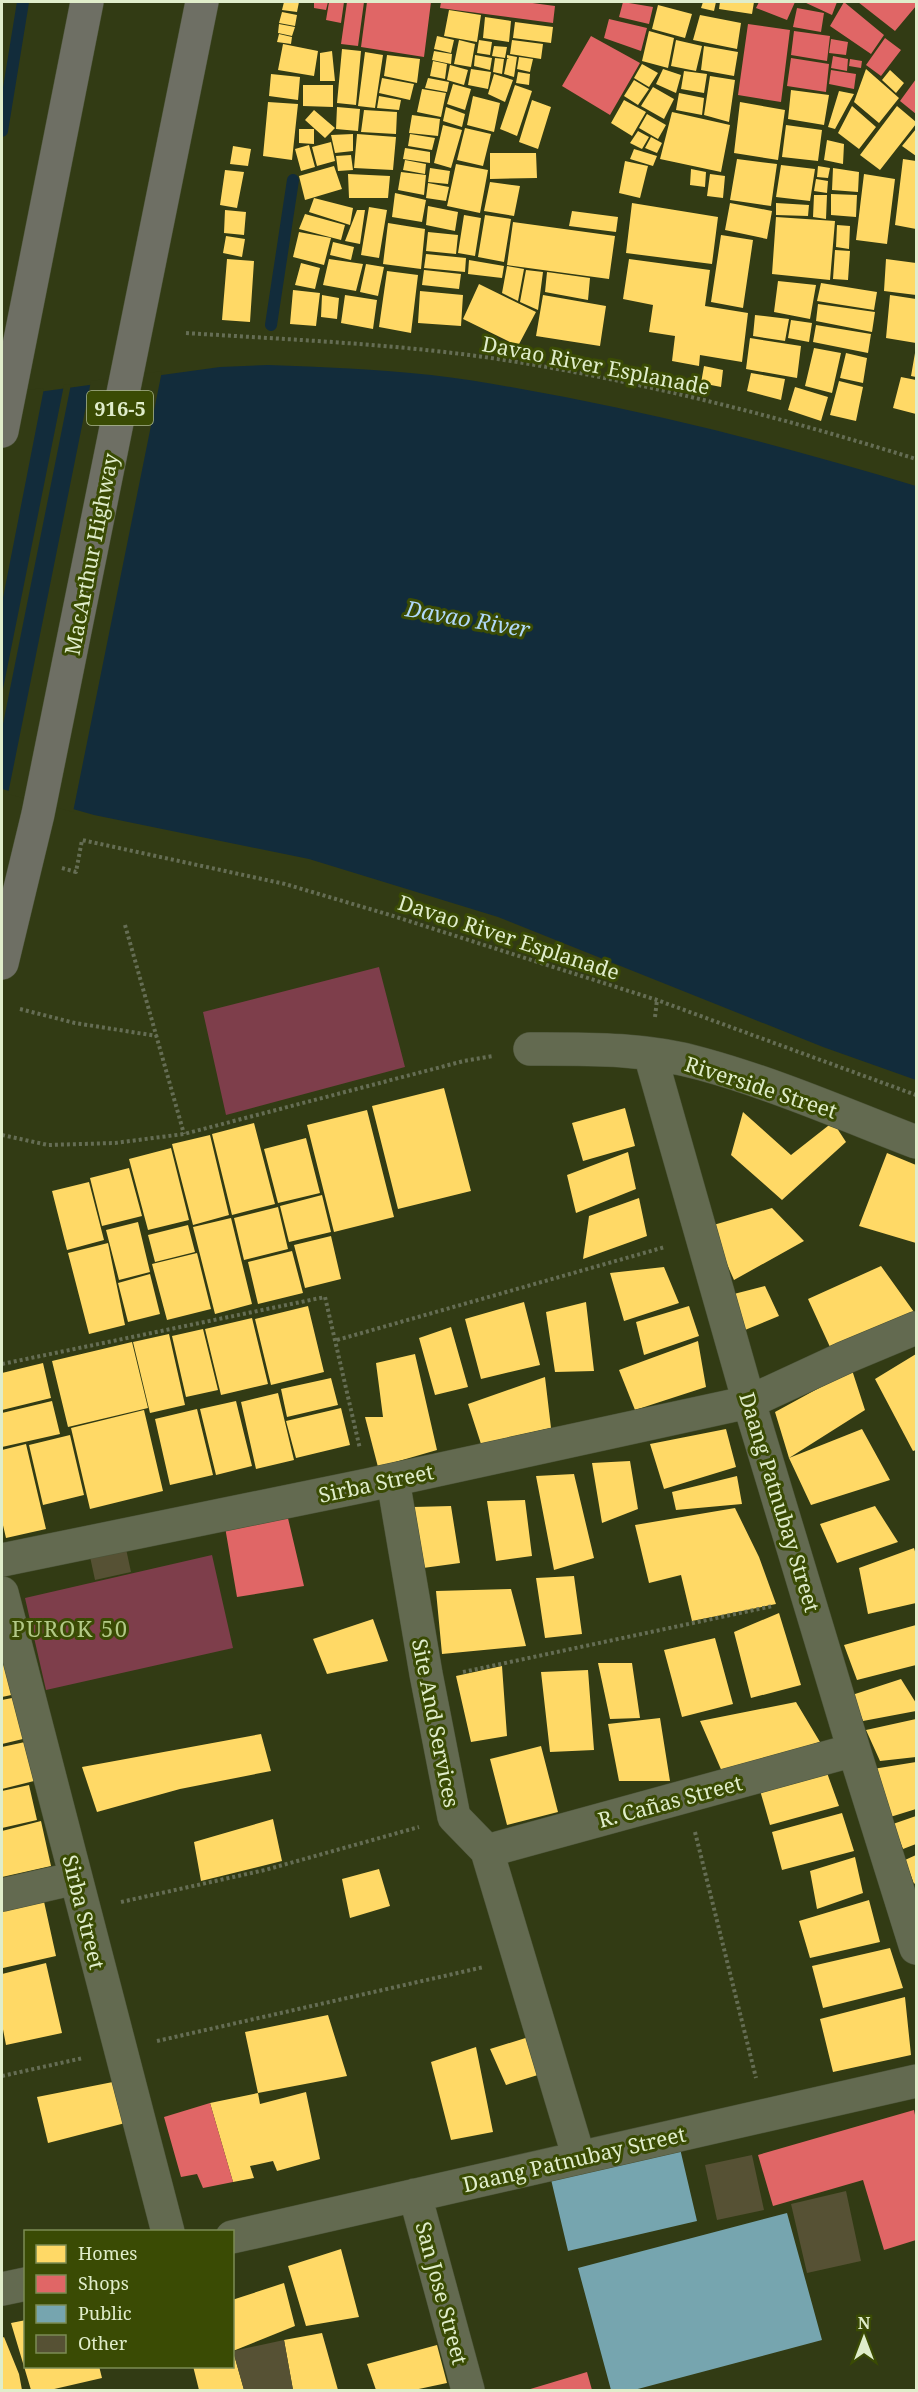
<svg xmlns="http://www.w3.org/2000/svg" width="918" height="2392" viewBox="0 0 918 2392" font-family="'Noto Serif',serif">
<rect width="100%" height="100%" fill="#323b14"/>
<path fill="#7e3e4b" d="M379 967 405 1067 226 1115 203 1012Z
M212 1555 233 1648 46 1690 25 1598Z"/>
<path fill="#122c3b" d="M268 365C322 367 377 369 431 375 476 380 521 389 565 397 684 420 801 451 916 486V1080L823 1047 498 917 309 859 94 815 2 789V397L220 367Z"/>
<path fill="#323b14" d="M162 371 73 812 8 794 91 381Z
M71 384 2 729V694L64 385Z
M44 388 2 603V393Z"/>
<path fill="#ffd966" d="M284 2H299L297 12 282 10Z
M703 2H716L714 11 701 8Z
M720 2H754L752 14 719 9Z
M658 5 692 14 685 38 652 29Z
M449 10 481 15 477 42 444 36Z
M282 12 297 15 295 26 279 23Z
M700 15 741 23 737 49 693 40Z
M485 17 511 21 509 42 483 38Z
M515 22 553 27 551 43 513 38Z
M279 24 295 27 292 36 278 33Z
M649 31 674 38 668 68 642 61Z
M279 34 292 37 291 44 277 42Z
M437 36 454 40 451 53 434 49Z
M459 40 475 44 471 67 454 64Z
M479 40 492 42 490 55 477 53Z
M512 40 543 44 541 59 510 54Z
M676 40 702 46 696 71 671 66Z
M283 44 318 51 314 76 278 70Z
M494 46 507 47 505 58 492 56Z
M704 46 738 52 734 76 701 70Z
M342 49 361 51 356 105 337 103Z
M332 51 335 81H320V53Z
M434 51 452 54 451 64 432 60Z
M365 52 383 55 375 108 358 106Z
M387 55 420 59 417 83 384 76Z
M475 55 492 58 490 70 474 66Z
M507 55 517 57 514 77 504 74 507 59H509L507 58Z
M519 57 533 59 530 72 517 69Z
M495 58 504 59 502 74 493 72Z
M433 61 447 64 445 79 430 76Z
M642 64 658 73 649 87 634 78Z
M450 65 468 70 464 85 447 80Z
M471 69 491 72 488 89 468 85Z
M663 69 681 75 676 93 656 84Z
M866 69 899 98 879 123 854 102Z
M890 70 904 83 896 93 882 80Z
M684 71 707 74 704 93 681 89Z
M518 72 530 74 529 85 516 83Z
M271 74 300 77 298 100 269 96Z
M494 74 513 80 505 102 488 94Z
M710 76 735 80 729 122 704 115Z
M382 78 414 84 410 100 379 93Z
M428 78 449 82 447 92 425 88Z
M634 80 649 89 638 105 624 96Z
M453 84 471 89 465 110 447 104Z
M303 85H333V107L303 106Z
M515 85 532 91 517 136 500 129Z
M653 87 674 99 664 119 641 106Z
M422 89 446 93 441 117 417 112Z
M791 90 829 95 824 125 788 119Z
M839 91 854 94 835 129 828 127Z
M679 93 704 98 702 115 676 110Z
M379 96 401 100 399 110 377 108Z
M473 96 500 103 494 132 467 125Z
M532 100 551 107 538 149 519 142Z
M624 100 646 112 632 136 611 123Z
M268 102 298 104 292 160 263 156Z
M740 102 785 110 778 160 734 153Z
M852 106 876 127 859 149 838 133Z
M897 106 916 122V124L880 170 860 155Z
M337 107 360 109 358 131 336 129Z
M446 107 465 114 462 127 443 121Z
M314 110 335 128 325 138 305 120Z
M364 110 397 112 396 134 361 132Z
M672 112 730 125 721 172 660 159Z
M647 114 666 125 658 139 639 128Z
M412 115 440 119 438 136 409 133Z
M443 125 462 130 451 168 434 163Z
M786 125 822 130 818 161 782 157Z
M465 128 491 134 483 166 457 160Z
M299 129H314V144L299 143Z
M916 129V156L902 146Z
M638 131 649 137 642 149 630 143Z
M353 134V151L335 153 331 135Z
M357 134 396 137 393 170 354 168Z
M410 134 435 138 432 150 408 146Z
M651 137 662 143 657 153 645 148Z
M827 140 844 144 843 164 824 160Z
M331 142 335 161 317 166 312 147Z
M309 145 315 167 301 171 295 149Z
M233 146 251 149 248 166 230 164Z
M405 148 430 152V163L403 159Z
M634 149 657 156 653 166 630 159Z
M490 153H536L537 178 490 179Z
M351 155 353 170 338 171 336 156Z
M737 159 777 164 771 206 730 200Z
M903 159 916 161V229L895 225Z
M405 160 426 164 425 174 403 170Z
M625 161 648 166 640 198 619 193Z
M456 164 488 170 480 213 447 206Z
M781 165 815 169 810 201 776 197Z
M334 166 342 189 305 200 299 176Z
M818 166 830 168 828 178 817 177Z
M430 168 450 171 448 184 428 182Z
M833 168 859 172 858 192 832 190Z
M691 169 706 172 705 187 690 185Z
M225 170 244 172 237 208 220 205Z
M401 172 426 175 424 195 398 190Z
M348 174 390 176 388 198H349Z
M710 174 725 176 723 198 707 196Z
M864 174 895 179 887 244 856 240Z
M816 179 828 181 827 193 814 191Z
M490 182 520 186 514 216 484 211Z
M428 183 449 187 446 201 426 198Z
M395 193 426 200 422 222 392 217Z
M831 194 857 195 856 217 831 215Z
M814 195H827L826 219 813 217Z
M314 198 353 208 350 225 309 212Z
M632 203 718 217 712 264 626 253Z
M730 203 772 211 767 239 725 230Z
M776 203 809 205 808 216 776 215Z
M428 206 458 212 455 231 426 225Z
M369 207 387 210 379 258 361 255Z
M225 210 246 212 244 235 224 233Z
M357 210H365L360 244 345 241Z
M572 211 618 217 616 232 569 226Z
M305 214 345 225 341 240 299 229Z
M464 215 481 218 475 256 458 253Z
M485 215 511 219 504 262 478 257Z
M776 217 835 221 830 280 772 274Z
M513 222 615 236 609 279 507 265Z
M388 223 425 229 421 269 383 264Z
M837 225 850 226 849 249 836 247Z
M299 232 331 238 324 265 293 257Z
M428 232 458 235 456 254 426 251Z
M721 235 753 240 743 308 711 302Z
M226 236 245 239 242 257 223 253Z
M333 242 354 247 351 260 330 255Z
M835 250 850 251 848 280 833 279Z
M426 254 466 258 465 272 424 268Z
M227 259 254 261 250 322 222 320Z
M329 259 363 264 356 291 323 285Z
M629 259 710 270 705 306 748 313 742 362 700 355 699 366 672 361 675 336 649 332 653 305 623 299Z
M886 259 916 263V295L884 291Z
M469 260 504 266 502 278 468 274Z
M301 263 320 268 315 289 295 285Z
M366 264 384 267 378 296 360 292Z
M507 266 524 269 518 301 502 293Z
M424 270 461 274 459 289 422 285Z
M526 270 543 272 538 310 520 302Z
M387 271 418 275 411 333 379 327Z
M547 272 590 278 588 300 545 292Z
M778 281 816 285 810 319 774 312Z
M821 283 877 292 874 310 817 301Z
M479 284 536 312 518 346 463 319Z
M293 290 320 293 316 326 290 324Z
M420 291 463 295 461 326 418 323Z
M322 295 339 298 337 319 321 317Z
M345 295 377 300 373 329 341 323Z
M543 295 606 306 600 346 536 336Z
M890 295 916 299V343L886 338Z
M818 304 875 312 872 332 816 321Z
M755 315 789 319 785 341 753 336Z
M791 320 812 323 809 342 788 338Z
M816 325 871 334 868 353 813 342Z
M750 338 801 346 797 378 746 369Z
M814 348 841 353 832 393 805 386Z
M846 353 867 358 863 383 840 378Z
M915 353H916V377L911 376Z
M704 366 723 370 721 387 701 383Z
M751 373 785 379 781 400 747 391Z
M901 377 916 380V414L893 408Z
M839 381 863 387 856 421 830 415Z
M795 387 828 397 821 421 788 410Z
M444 1088 471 1191 398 1209 372 1106Z
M625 1108 635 1146 583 1161 572 1123Z
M367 1110 394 1217 334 1232 307 1125Z
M743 1112 791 1155 833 1122 846 1142 782 1200 731 1155Z
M254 1123 275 1204 232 1215 212 1134Z
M210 1135 229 1215 193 1225 172 1144Z
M306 1138 320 1193 278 1203 264 1149Z
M171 1148 189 1220 148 1230 129 1159Z
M628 1152 636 1189 576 1213 567 1175Z
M887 1153 916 1165V1243L859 1226Z
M129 1168 142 1216 102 1226 90 1178Z
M89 1182 104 1240 67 1250 52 1191Z
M322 1195 331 1232 289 1242 280 1206Z
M639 1198 647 1236 583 1259 589 1216Z
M278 1207 288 1249 244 1260 234 1218Z
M772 1208 804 1241 734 1280 710 1226Z
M231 1218 252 1304 215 1314 193 1227Z
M138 1222 150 1272 119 1280 106 1230Z
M188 1225 195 1252 155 1262 148 1235Z
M331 1236 341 1279 305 1288 294 1245Z
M108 1243 125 1325 89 1334 68 1253Z
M292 1251 303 1293 258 1304 248 1262Z
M197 1253 211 1309 167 1320 152 1264Z
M881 1266 914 1312 830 1347 808 1299Z
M664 1267 679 1303 624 1321 610 1273Z
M150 1274 160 1314 128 1322 118 1283Z
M765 1286 779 1316 740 1332 730 1295Z
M524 1302 540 1365 481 1379 465 1319Z
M586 1302 594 1371 555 1372 546 1312Z
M308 1306 324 1372 271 1385 255 1319Z
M689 1306 699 1336 644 1355 636 1322Z
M252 1318 268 1384 221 1395 205 1329Z
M451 1327 468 1387 435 1395 419 1338Z
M203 1329 218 1390 186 1397 172 1336Z
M169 1334 185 1405 150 1413 133 1342Z
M698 1341 706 1387 635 1410 619 1370Z
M132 1342 148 1408 68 1427 52 1361Z
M415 1354 437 1450 378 1467 365 1417H383L376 1363Z
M916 1354V1450L913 1451 875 1379Z
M43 1363 51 1398 2 1410V1373Z
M852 1370 865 1410 789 1458 775 1412Z
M545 1377 551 1428 481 1444 468 1404Z
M331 1378 338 1405 287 1417 281 1389Z
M278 1393 294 1460 256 1469 241 1402Z
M52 1401 60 1434 2 1447V1413Z
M236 1401 252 1466 216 1475 200 1409Z
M341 1408 350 1445 296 1458 286 1421Z
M197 1409 213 1475 170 1485 155 1419Z
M144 1410 163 1491 90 1509 71 1428Z
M726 1429 736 1467 664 1489 650 1444Z
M862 1429 890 1480 811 1505 789 1458Z
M70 1435 84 1495 43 1505 29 1445Z
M26 1444 46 1529 6 1538 2 1521V1450Z
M630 1461 638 1509 602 1523 592 1463Z
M574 1474 594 1558 554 1570 536 1476Z
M737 1476 742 1504 676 1510 672 1492Z
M525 1500 532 1556 496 1561 487 1501Z
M451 1506 460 1563 423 1568 413 1507Z
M875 1506 898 1542 837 1563 820 1524Z
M735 1508 759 1557 776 1604 692 1621 681 1575 649 1583 635 1525Z
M914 1548 916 1555V1603L868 1614 859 1568Z
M574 1576 582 1634 545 1638 536 1578Z
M511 1589 526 1646 442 1654 436 1591Z
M779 1613 801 1685 751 1698 734 1632Z
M373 1619 388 1661 327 1674 313 1639Z
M916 1625V1665L857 1680 844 1645Z
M715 1638 733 1704 682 1717 664 1650Z
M8 1659 16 1694 2 1697V1661Z
M598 1663H632L640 1718 610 1719Z
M502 1666 507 1736 471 1742 456 1676Z
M588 1670 594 1750 550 1752 541 1672Z
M901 1679 916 1703V1711L863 1721 852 1695Z
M17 1697 27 1738 2 1744V1700Z
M796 1702 820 1742 723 1774 700 1721Z
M660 1718 670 1781H619L608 1724Z
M916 1719V1757L880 1761 866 1730Z
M261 1734 271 1771 180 1789 97 1812 82 1767Z
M25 1742 34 1781 2 1789V1747Z
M541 1746 558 1812 507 1825 490 1759Z
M916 1762V1809L887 1818 873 1769Z
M826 1770 839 1806 770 1825 759 1787Z
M29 1785 37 1820 2 1828V1791Z
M842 1813 854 1851 782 1870 772 1832Z
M916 1816V1844L903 1849 893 1824Z
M273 1819 282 1861 201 1881 194 1842Z
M41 1821 51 1866 2 1877V1831Z
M916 1855V1882L914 1884 905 1860Z
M855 1857 863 1893 817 1909 810 1871Z
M379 1869 390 1906 350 1918 342 1879Z
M43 1897 56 1956 3 1968 2 1907Z
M869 1900 880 1942 810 1958 799 1921Z
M890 1948 903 1988 823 2008 812 1966Z
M46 1963 62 2033 6 2045 2 2024V1974Z
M905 1997 911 2055 833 2072 820 2019Z
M328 2015 347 2076 258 2093 245 2032Z
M532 2036 541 2074 506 2085 490 2049Z
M476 2047 493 2132 451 2140 431 2062Z
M123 2080 133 2121 48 2143 37 2097Z
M306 2092 320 2159 277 2171 273 2161 250 2166 254 2178 233 2182 210 2103 258 2093 260 2104Z
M341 2249 359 2317 306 2326 288 2266Z
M284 2283 295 2326 233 2351 244 2390H199L193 2366H232V2300Z
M26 2320V2366H99L102 2378 50 2390H31L11 2323Z
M322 2333 338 2390H293L284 2340Z
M4 2337 19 2374 22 2390H2V2338Z
M437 2345 447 2383 414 2390H376L367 2364Z"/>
<path fill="#e06666" d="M314 2H328L326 10 314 8Z
M329 2H344L341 23 326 20Z
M347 2H364L358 46 341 44Z
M367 2H431L424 57 361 47Z
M441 2H525L555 6 553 23 440 8Z
M623 2 653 7 649 24 619 17Z
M759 2H795L787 20 756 8Z
M804 2H837L832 15Z
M844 2 884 35 871 54 830 26Z
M858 2H916V6L895 31Z
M797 8 824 13 821 32 793 27Z
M609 19 647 28 641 51 604 38Z
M748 24 790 30 781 102 738 95Z
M794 31 830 36 827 61 791 55Z
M591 36 640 63 610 115 562 86Z
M885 38 901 50 881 76 866 65Z
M831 39 848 42 846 55 829 53Z
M833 56 848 59 847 71 831 68Z
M791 58 829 64 826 92 787 86Z
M850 59 862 61 861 68 849 66Z
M831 70 856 74 854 89 829 84Z
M916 79V114L900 101Z
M287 1514 304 1586 237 1597 225 1527Z
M210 2103 233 2182 203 2188 197 2174 181 2177 164 2117Z
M914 2110 916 2120V2240L884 2250 863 2180 773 2206 758 2155Z
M587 2372 592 2390H527Z"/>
<path fill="#76a5af" d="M678 2140 697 2221 568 2251 549 2171Z
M787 2213 822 2340 634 2390H611L578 2268Z"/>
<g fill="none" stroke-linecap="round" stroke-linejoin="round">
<path stroke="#122c3b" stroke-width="12" d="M2 131 23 2
M271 325 293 180"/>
</g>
<path fill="#565134" d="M125 1544 131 1572 95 1580 89 1552Z
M752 2155 764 2210 717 2220 705 2165Z
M846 2191 861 2261 807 2273 791 2204Z
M284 2340 293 2390H244L233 2351Z"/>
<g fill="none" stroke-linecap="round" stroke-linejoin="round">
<defs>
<path id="minor" d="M530 1049C587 1049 646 1048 702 1064 775 1084 846 1115 916 1142
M650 1054 749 1402 854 1750 916 1948
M393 1480 426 1674 454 1817 487 1851 579 2158
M2 1560 368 1485 749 1402 844 1358 916 1328
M2 1593 168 2232
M487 1851 854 1750
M2 1895 76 1878
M415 2195 468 2390
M232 2237 916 2081
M2 2289 26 2284"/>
<path id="major" d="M2 431 87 2
M2 963 38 814 202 2"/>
</defs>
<use href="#minor" stroke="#4b5337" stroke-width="34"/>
<use href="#major" stroke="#4b5337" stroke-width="34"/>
<path stroke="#656d54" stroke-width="4" stroke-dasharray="3 3" stroke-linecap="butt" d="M186 333C295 340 404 344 511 361 648 383 784 418 916 459
M62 868 76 872 82 840 285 884 390 915 657 1000 916 1095
M125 925 184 1134
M20 1009 75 1023 157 1036
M655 1017 657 1000
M2 1135 48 1145 115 1143 184 1134 464 1061 493 1056
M337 1340 665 1247
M2 1364 325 1297 360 1449
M463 1672 773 1606
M695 1832 756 2078
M121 1902 265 1870 419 1827
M157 2041 484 1967
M2 2076 83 2058"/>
<use href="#minor" stroke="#636a50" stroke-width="33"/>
<use href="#major" stroke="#6e6f64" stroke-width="33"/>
</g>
<g text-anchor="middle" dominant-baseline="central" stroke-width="6" stroke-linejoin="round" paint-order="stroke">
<rect fill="#3a4b04" stroke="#aebc8f" stroke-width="1.5" x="87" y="391" width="66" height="34" rx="4.5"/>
<g font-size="20" font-weight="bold" fill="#e0edcb">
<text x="120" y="408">916-5</text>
</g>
<g font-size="21" fill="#e0edcb" stroke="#3a4b04">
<text transform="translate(596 365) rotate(11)">Davao River Esplanade</text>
<text transform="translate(91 554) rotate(-79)">MacArthur Highway</text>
<text transform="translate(509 937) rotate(18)">Davao River Esplanade</text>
<text transform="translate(761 1087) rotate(18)">Riverside Street</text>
<text transform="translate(376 1483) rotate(-12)">Sirba Street</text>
<text transform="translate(780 1502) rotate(73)">Daang Patnubay Street</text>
<text transform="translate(436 1723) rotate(79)">Site And Services</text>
<text transform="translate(670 1801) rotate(-15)">R. Cañas Street</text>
<text transform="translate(84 1912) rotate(76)">Sirba Street</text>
<text transform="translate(574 2159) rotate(-13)">Daang Patnubay Street</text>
<text transform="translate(442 2293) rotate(75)">San Jose Street</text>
</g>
<g font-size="22" font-style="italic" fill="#b1d9fa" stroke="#3a4b04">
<text transform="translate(468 618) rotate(10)">Davao River</text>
</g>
<g font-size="22" letter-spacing="1.5" fill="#b2c986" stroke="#3a4b04">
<text x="70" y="1628">PUROK 50</text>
</g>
</g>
<rect width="918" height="2392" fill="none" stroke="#e0edcb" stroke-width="6"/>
<rect x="24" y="2230" width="210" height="138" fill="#3a4b04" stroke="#7c8c54" stroke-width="1.5"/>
<rect x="36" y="2245" width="30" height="18" fill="#ffd966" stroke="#7c8c54" stroke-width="1.5"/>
<text x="78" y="2260" font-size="18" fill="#e0edcb">Homes</text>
<rect x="36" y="2275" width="30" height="18" fill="#e06666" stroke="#7c8c54" stroke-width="1.5"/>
<text x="78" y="2290" font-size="18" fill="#e0edcb">Shops</text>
<rect x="36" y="2305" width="30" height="18" fill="#76a5af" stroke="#7c8c54" stroke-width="1.5"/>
<text x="78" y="2320" font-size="18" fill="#e0edcb">Public</text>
<rect x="36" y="2335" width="30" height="18" fill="#565134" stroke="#7c8c54" stroke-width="1.5"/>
<text x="78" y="2350" font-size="18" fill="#e0edcb">Other</text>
<g transform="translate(864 2338)" stroke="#3a4b04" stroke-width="4.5" paint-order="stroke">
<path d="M0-4.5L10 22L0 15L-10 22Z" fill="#e0edcb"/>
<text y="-9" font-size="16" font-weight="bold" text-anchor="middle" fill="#e0edcb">N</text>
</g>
</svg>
